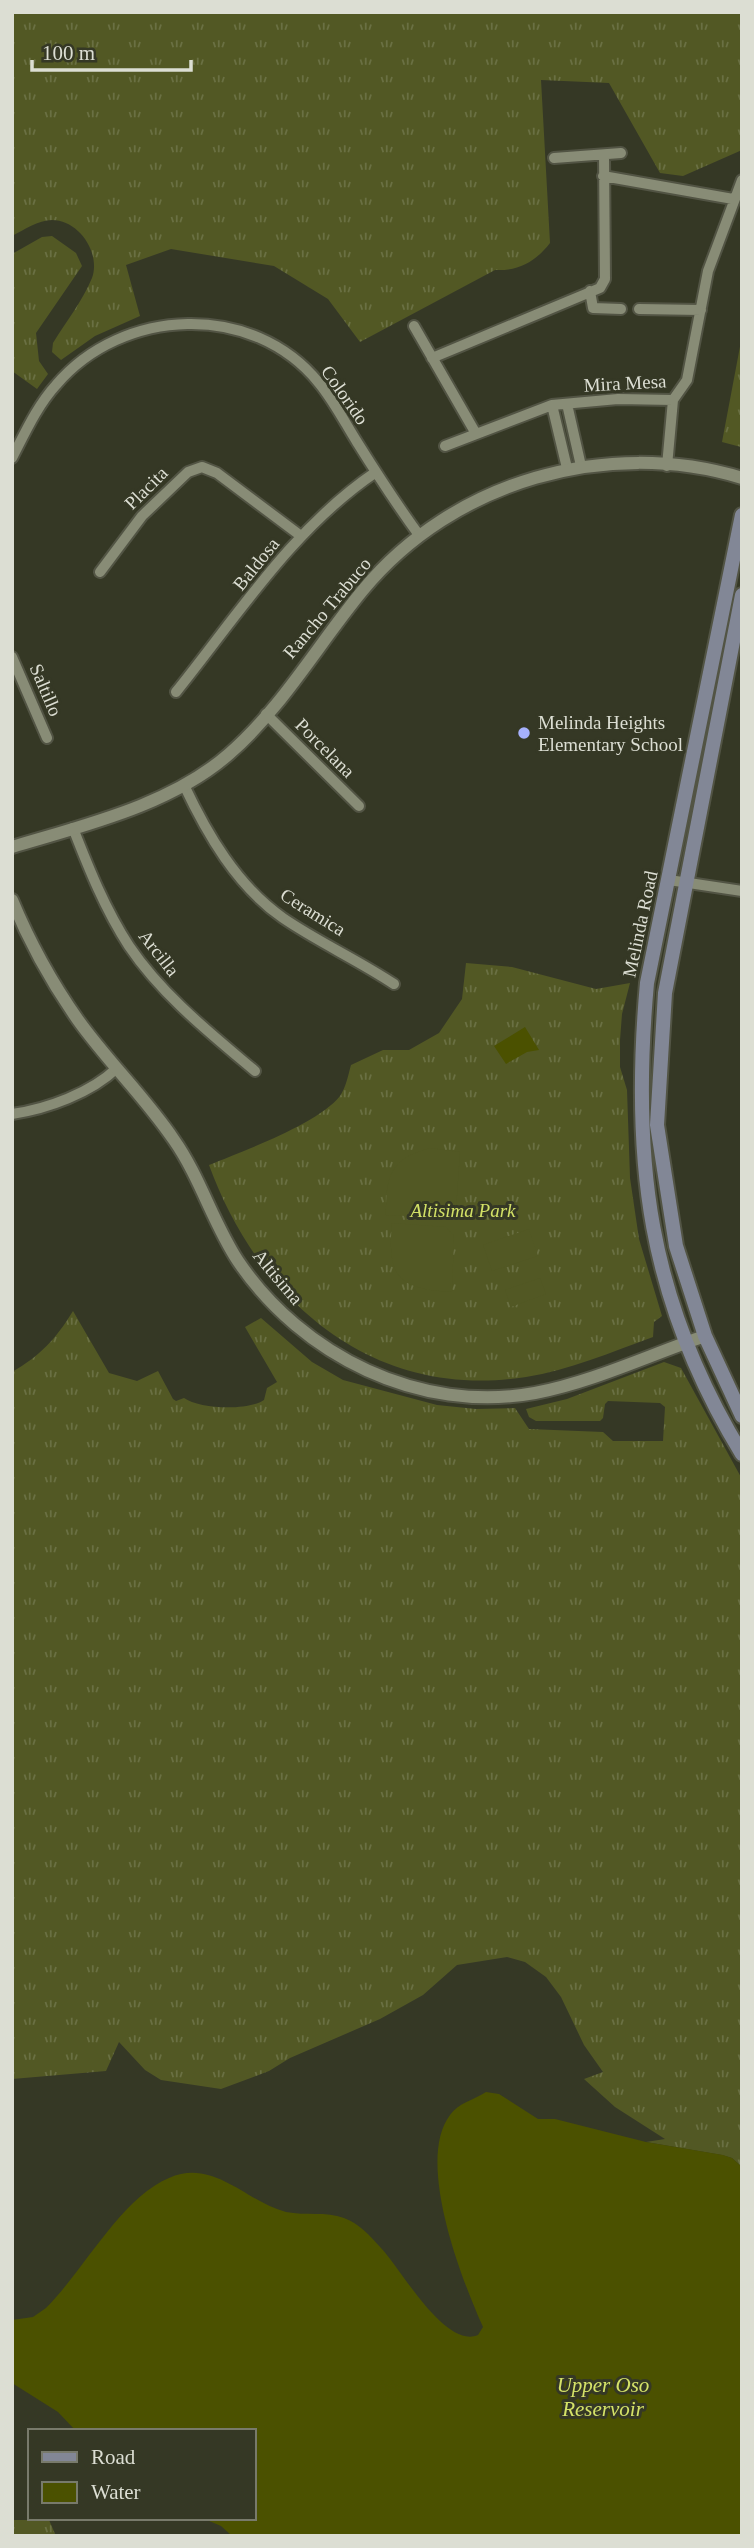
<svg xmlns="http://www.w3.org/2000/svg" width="754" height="2548" viewBox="0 0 754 2548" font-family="Georgia,serif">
<defs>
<pattern id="grass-tufts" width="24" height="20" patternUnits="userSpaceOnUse" patternTransform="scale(1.75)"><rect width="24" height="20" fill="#525824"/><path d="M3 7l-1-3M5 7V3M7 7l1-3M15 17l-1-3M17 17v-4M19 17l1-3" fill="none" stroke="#6a7043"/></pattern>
</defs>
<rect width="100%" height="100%" fill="#353825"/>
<path fill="url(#grass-tufts)" d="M12 12H742V150L683 176 660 173 609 83 541 80 550 243C535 262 519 271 495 270L360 342 328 299 274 266 171 249 126 265 140 316 95 336 61 360 52 352 53 343C66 322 83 300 92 278 101 253 79 220 52 220 38 220 24 230 12 236Z
M52 236 76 253 82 266 36 333 39 361 48 374 37 389 12 371V254L42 237Z
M742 336V445L741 447 722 442Z
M466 963 512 967 596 989 630 983 622 1014 620 1040V1067L627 1090 630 1178 639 1239 662 1316 654 1322 653 1337C612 1352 569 1370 526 1377 373 1401 259 1302 209 1165 243 1151 318 1124 340 1096 346 1087 348 1076 351 1065L383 1050H409L439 1033 462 999Z
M73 1311 109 1373 137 1381 158 1371 173 1399 176 1401 184 1398C199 1409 248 1411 264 1400L267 1388 277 1382 245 1327 261 1318 312 1362 343 1380 437 1405 476 1409 515 1408 529 1429 603 1432 613 1441H663L665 1407 660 1403 608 1401 605 1404 603 1418 600 1421H536L529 1417 526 1409 567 1399 664 1362 681 1368 742 1479V2167L732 2158 722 2155 646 2142 665 2139 615 2107 584 2079 603 2072 584 2045 561 1997 546 1977 525 1962 507 1957 457 1965 423 1995 380 2019 290 2058 269 2071 221 2089 161 2080 145 2070 119 2042 106 2071 12 2079V1372C40 1356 56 1339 73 1311Z
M12 2520H49L56 2536H12Z"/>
<path fill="#525824" d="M430 1148 460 1152 456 1210 448 1218 386 1215C386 1175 390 1159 430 1148Z
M392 1223 446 1227 454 1236 452 1292C398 1289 387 1277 392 1223Z
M529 1229 538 1256 492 1271 483 1245Z
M540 1278 546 1294 511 1307 505 1290Z"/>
<path fill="#4b5100" d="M525 1027 539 1050 527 1052 506 1064 494 1046Z
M486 2092 499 2094 538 2119H555L646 2142 723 2155 732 2158 742 2167V2536H232L221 2526 202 2518H254V2431H76L58 2412 12 2383V2320L33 2317 46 2308C84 2270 121 2198 169 2178 214 2158 246 2202 286 2212 306 2216 326 2211 344 2218 360 2224 370 2236 381 2248 401 2269 445 2349 478 2335L483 2327C462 2280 415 2161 450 2115 458 2103 474 2100 486 2092Z"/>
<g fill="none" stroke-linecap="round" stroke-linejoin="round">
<defs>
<path id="minor" d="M554 158 621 153
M603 176 733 199
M590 291 593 308 621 309
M639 309 701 310
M414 326 475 432
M432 358 600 288 605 279 604 155
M567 404 581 466
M552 405 567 468
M445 446 552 405 618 399 673 400 687 380 708 271 742 180
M12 458C25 433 37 406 56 385 122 307 253 301 319 383 334 401 345 423 357 442 377 474 397 505 419 535
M667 466 673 400
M100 572 142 516 188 472 202 467 217 473 301 536
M12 657 47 738
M176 692C238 615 293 528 376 472
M266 714 359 806
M184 785C207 834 237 886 283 918 318 942 358 960 394 984
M73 828C89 869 105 909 129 946 162 995 210 1033 255 1071
M669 880 742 891
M12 1114C47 1109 91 1093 117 1068"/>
<path id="tertiary" d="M12 847C85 825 171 805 229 754 282 708 319 643 363 590 453 481 607 437 742 478
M12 900C29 941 52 983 78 1020 108 1062 145 1097 174 1140 200 1177 213 1223 238 1261 302 1356 420 1414 535 1393 593 1382 649 1355 705 1336"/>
<path id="secondary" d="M742 515 647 983C631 1160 648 1300 742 1454
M742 595 665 993 657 1125 676 1246 705 1336 742 1416"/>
</defs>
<use href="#minor" stroke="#525444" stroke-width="14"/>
<use href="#tertiary" stroke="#525444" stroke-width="16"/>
<use href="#secondary" stroke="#525444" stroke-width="18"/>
<use href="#minor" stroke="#888c76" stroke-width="10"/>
<use href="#tertiary" stroke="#888c76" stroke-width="12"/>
<use href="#secondary" stroke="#828796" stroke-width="14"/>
</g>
<circle fill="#a6b1fc" stroke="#353825" stroke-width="2.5" cx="524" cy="733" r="7"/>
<g text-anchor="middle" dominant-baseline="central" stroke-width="6" stroke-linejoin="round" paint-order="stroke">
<g font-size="19" fill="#dcded3" stroke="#353825">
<text transform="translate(625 383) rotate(-3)">Mira Mesa</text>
<text transform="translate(345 395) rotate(55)">Colorido</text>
<text transform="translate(146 488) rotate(-45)">Placita</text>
<text transform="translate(256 564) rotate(-51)">Baldosa</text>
<text transform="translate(327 608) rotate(-50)">Rancho Trabuco</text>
<text transform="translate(46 690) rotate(67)">Saltillo</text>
<text transform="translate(325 748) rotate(45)">Porcelana</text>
<text transform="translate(313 912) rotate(32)">Ceramica</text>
<text transform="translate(640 924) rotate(-78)">Melinda Road</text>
<text transform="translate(159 953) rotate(52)">Arcilla</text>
<text transform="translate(278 1277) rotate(50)">Altisima</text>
</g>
<g font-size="19" fill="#dcded3" stroke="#353825" text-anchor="start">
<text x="538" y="722">Melinda Heights<tspan x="538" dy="22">Elementary School</tspan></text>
</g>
<g font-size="19" font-style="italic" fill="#d3e166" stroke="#353825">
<text x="463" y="1210">Altisima Park</text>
</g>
<g font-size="21" font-style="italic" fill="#d5e368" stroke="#353825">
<text x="603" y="2385">Upper Oso<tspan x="603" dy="24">Reservoir</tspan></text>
</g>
</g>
<rect width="754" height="2548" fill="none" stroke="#dcded3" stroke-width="28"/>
<rect x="28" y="2429" width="228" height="91" fill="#353825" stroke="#787a6b" stroke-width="2"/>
<rect x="42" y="2452" width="35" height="10" fill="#828796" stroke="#787a6b" stroke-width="2"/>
<text x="91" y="2464" font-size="21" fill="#dcded3">Road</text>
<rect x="42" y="2482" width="35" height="21" fill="#4b5100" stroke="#787a6b" stroke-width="2"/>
<text x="91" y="2499" font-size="21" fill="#dcded3">Water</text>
<path d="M32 60v10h159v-10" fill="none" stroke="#dcded3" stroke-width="3.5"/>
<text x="42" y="60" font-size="21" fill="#dcded3" stroke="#353825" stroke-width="5" paint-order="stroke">100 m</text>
</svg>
